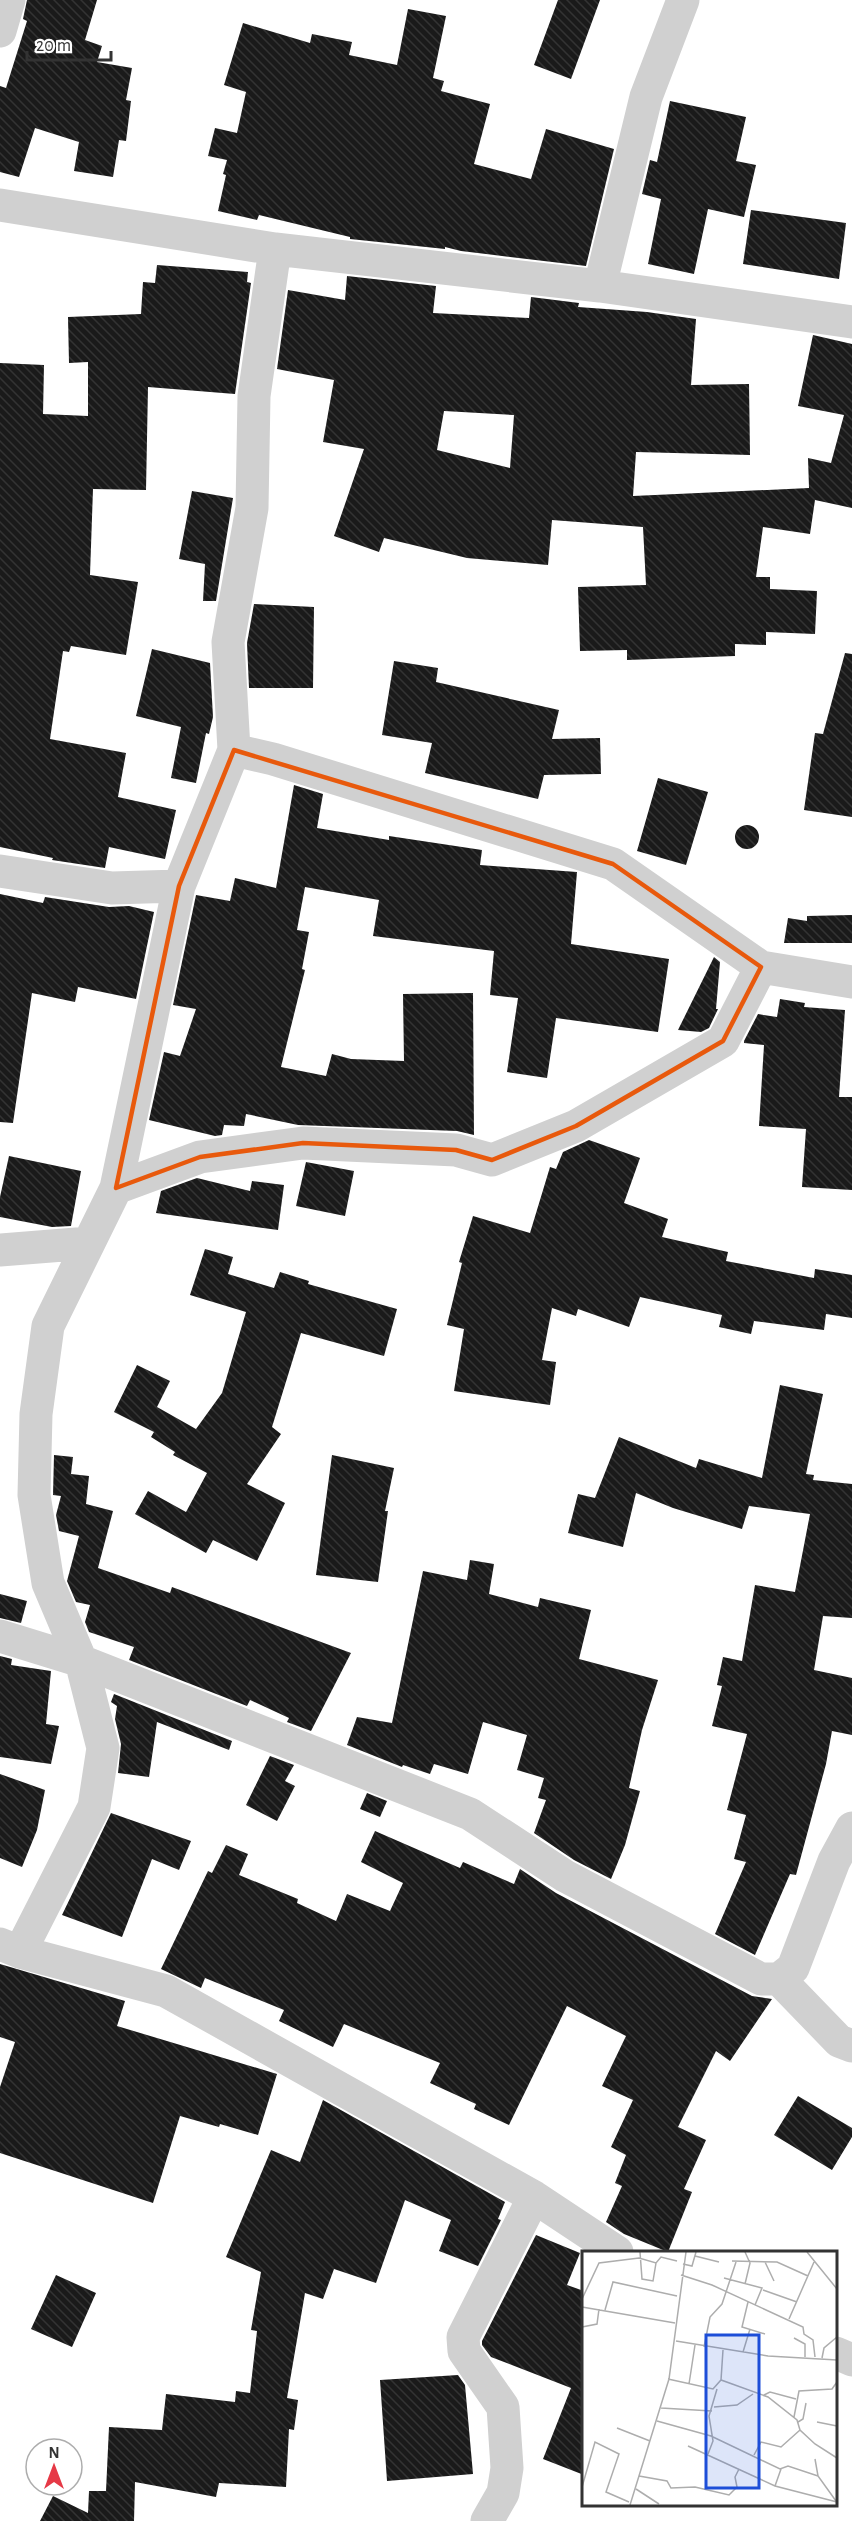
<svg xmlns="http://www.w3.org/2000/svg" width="852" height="2521" viewBox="0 0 852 2521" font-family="'Alegreya Sans',sans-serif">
<defs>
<pattern id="building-back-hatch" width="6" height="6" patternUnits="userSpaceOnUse" patternTransform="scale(1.5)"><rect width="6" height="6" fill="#1a1a1a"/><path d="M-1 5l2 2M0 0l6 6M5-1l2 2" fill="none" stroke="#333"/></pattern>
</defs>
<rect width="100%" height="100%" fill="#fff"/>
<path fill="url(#building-back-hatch)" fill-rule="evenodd" d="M27 0H97L85 40 102 46 97 62 132 68 126 100 131 101 126 141 119 140 113 177 74 171 79 142 35 128 19 177 0 172V86L6 88 27 21 23 19Z
M558 0H600L571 79 534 65Z
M408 9 446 16 433 78 444 81 441 91 490 104 474 164 531 179 546 129 614 149 586 266 461 251 445 247V249L350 239V237L259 215 257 220 218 211 226 175 223 174 227 160 208 156 215 128 237 133 246 92 224 85 243 23 310 43 312 34 352 42 349 55 397 65Z
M670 101 746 117 736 161 756 165 744 217 708 209 694 274 648 264 661 199 642 194 650 160 657 162Z
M751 210 846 223 839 279 743 264Z
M157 265 248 272 247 282 251 283 235 394 148 387 146 490 93 489 90 575 138 582 126 655 71 646 69 652 63 651 50 739 126 753 118 797 176 810 165 859 109 847 105 868 52 860 53 858 0 847V363L44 365 43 414 88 416V362L69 363 68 317 141 314 143 282 155 283Z
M347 276 436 286 433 313 529 318 531 297 579 303 578 307 647 312 696 319 691 385 749 384 750 455 636 452 633 496 809 488 808 458 831 463 844 415 798 406 813 335 852 344V508L815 500 810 534 763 527 756 577H770V589L817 591 815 634 766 632V645L735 644V656L627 660V650L580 651 578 587 646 585 643 527 552 520 548 565 467 558 384 538 379 552 334 536 364 449 323 442 334 380 277 369 288 290 345 300ZM444 411 514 415 510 468 437 450Z
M192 491 233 498 216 601H203L205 564 179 559Z
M254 604 314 607 313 688H249L247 643Z
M152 649 210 663 213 717 209 734 206 733 196 783 171 778 181 727 136 716Z
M845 653 852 654V817L804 810 815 733 823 734Z
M394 661 438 668 436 682 559 710 552 739 600 738 601 774 544 775 538 799 425 773 432 743 382 735Z
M658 778 708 792 686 865 637 851Z
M294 785 323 794 317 828 389 840V836L482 850 480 865 577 872 571 944 669 959 658 1032 556 1018 547 1078 507 1072 518 998 490 995 494 951 373 936 379 900 305 887 297 930 309 932 302 969 305 970 281 1067 326 1076 332 1054 351 1059 404 1061 403 994 473 993 474 1135 457 1131 298 1125 246 1114 244 1126 224 1125 222 1135 215 1136 149 1120 164 1052 180 1056 196 1009 173 1005 196 895 230 901 235 878 276 888Z
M735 837a12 12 0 1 1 24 0a12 12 0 1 1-24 0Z
M0 894 43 903 45 897 109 907 129 906 154 912 136 999 78 987 75 1002 32 993 13 1123 0 1122Z
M852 915V943H784L788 918 807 921V916Z
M714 957 720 962 716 1009H718L709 1028 701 1032 678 1030Z
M780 999 805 1003 804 1007 845 1010 839 1097H852V1190L802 1187 806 1129 759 1126 764 1045 744 1043V1041L758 1014 777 1017Z
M589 1140 640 1158 624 1203 668 1219 662 1237 728 1252 726 1261 814 1278 815 1269 852 1275V1318L826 1314 824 1330 754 1321 751 1334 719 1327 722 1315 640 1297 629 1327 578 1309 576 1316 552 1308 542 1360 556 1362 550 1405 454 1391 464 1329 447 1325 462 1263 459 1262 473 1216 530 1233 550 1167 556 1169 563 1152Z
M9 1156 81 1171 71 1226 52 1227 0 1217V1197Z
M306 1162 354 1171 345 1216 296 1206Z
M197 1178 250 1191 252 1181 284 1185 278 1230 156 1213 161 1191Z
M205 1249 233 1257 228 1274 274 1288 280 1272 309 1281 308 1284 397 1309 384 1356 301 1333 272 1427 281 1434 247 1484 285 1503 257 1561 213 1540 206 1553 135 1514 148 1491 186 1512 207 1473 173 1455 175 1452 151 1437 154 1432 114 1412 137 1365 170 1381 157 1407 196 1429 222 1393 246 1312 190 1295Z
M780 1385 823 1394 806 1474 814 1475 813 1480 852 1484V1618L823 1616 814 1670 852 1678V1735L832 1731 826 1764 796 1875 790 1874 755 1955 715 1934 746 1862 734 1859 746 1815 727 1810 747 1734 712 1726 722 1686 717 1685 723 1657 742 1661 755 1585 795 1592 810 1514 749 1506 742 1529 673 1508 636 1493 623 1547 568 1533 578 1494 595 1498 619 1437 696 1468 699 1459 762 1478Z
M54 1455 73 1457 71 1474 89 1476 86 1504 113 1511 98 1568 170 1593 172 1587 351 1653 311 1731 287 1722 289 1718 250 1700 247 1706 129 1660 134 1647 89 1632 85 1622 90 1605 76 1602 67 1581 79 1536 59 1531 56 1515 61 1496 53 1495Z
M332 1455 394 1468 385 1511H388L378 1582 316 1575Z
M470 1560 494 1564 489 1594 538 1607 540 1598 591 1610 579 1659 658 1680 642 1730 629 1788 640 1791 625 1845 611 1879 574 1860 534 1833 546 1800 538 1798 544 1778 517 1770 527 1735 483 1722 468 1774 434 1764 430 1774 403 1765 402 1767 347 1745 357 1717 392 1723 423 1571 467 1580Z
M0 1594 27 1601 21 1623 0 1618Z
M0 1656 12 1659 11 1665 51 1671 46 1724 59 1726 51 1764 0 1757Z
M114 1694 232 1741 229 1750 157 1722 149 1777 118 1773 121 1744 115 1719 117 1706 111 1702Z
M270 1756 294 1765 285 1781 295 1786 277 1821 246 1805Z
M0 1774 45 1790 37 1830 22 1867 0 1858Z
M367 1793 387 1801 380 1817 360 1809Z
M111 1813 191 1841 179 1870 152 1859 122 1937 62 1915Z
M375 1831 460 1868 463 1862 514 1884 520 1869 556 1893 752 1996 772 1999 730 2061 716 2051 678 2127 706 2140 684 2189 692 2192 668 2252 624 2234 606 2222 622 2186 615 2183 626 2155 611 2147 633 2100 602 2086 626 2036 567 2006 509 2125 474 2109 476 2104 430 2083 440 2063 344 2024 333 2047 279 2021 284 2010 205 1978 201 1988 161 1969 208 1871 212 1873 226 1845 248 1854 239 1875 298 1899 297 1903 336 1921 347 1894 390 1911 403 1883 361 1862Z
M0 1964 125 2001 117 2026 277 2074 258 2135 220 2124 219 2127 180 2116 153 2203 0 2153V2087L15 2042 0 2037Z
M798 2096 852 2128V2137L832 2170 774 2135Z
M323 2100 505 2202 498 2219 501 2220 478 2266 439 2251 451 2220 405 2200 376 2283 334 2269 323 2299 305 2293 287 2398 298 2400 294 2430 289 2429 286 2487 219 2483 216 2497 135 2482 134 2521H40L53 2496 88 2513 89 2491H106L109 2427 162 2430 166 2394 235 2402 236 2391 250 2393 257 2331 251 2330 261 2272 226 2257 271 2150 300 2162Z
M536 2235 580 2253 567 2285 584 2291V2475L543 2459 571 2388 491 2357 482 2345V2341Z
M56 2275 96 2293 72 2347 31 2329Z
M458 2375 465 2385 473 2474 387 2481 380 2380Z"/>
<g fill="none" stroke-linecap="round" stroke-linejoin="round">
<path stroke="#d0d0d0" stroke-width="33" d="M0 31 9 0
M0 205 275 249 600 286 852 322
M600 286 646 97 683 0
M234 750 228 642 252 508 254 396 275 249
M0 871 112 888 179 886 234 750 273 759 613 864 761 967 852 982
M116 1188 200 1157 303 1143 456 1150 492 1160 576 1126 723 1041 761 967
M0 1250 89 1243
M0 1636 81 1661 470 1814 565 1876 761 1979H779L793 1968 834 1861 852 1828
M0 1944 20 1952 166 1991 534 2197 617 2252
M20 1952 94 1807 103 1748 81 1661 48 1583 34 1495 36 1414 48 1326 116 1188 179 886
M779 1979 839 2041 852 2046
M836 2353 852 2360
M487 2521 503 2493 507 2468 503 2407 464 2351 463 2337 534 2197"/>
</g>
<path fill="none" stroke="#e8590c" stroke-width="4.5" stroke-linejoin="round" d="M234 750 613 864 761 967 723 1041 576 1126 492 1160 456 1150 303 1143 200 1157 116 1188 179 886Z"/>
<g transform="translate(582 2251)">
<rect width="255" height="255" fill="#fff"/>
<path fill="none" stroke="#adadad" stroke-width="1.5" d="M58 1 60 28 71 30 74 12M225 1 255 38M113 5 137 11M150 10 195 11 226 25M183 11 192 30M101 13 110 15 114 1M99 24 130 34 221 76 222 83 231 89 233 106M142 27 180 37 173 54M163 33 168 12 163 1M181 39 215 51M0 48 17 12 57 7 74 12 79 6 95 10M166 51 160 76 183 83M0 56 93 72M23 59 31 31 95 45M207 68 232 11M0 76 15 73 17 58M212 87 223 93V106M94 90 186 105 255 109M122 96 128 66 140 53 154 11M161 101 168 78M240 107 242 97 255 86M86 128 131 138 139 129 186 146 215 169 218 179 233 193 255 207M139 129 141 99M107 133 113 94M182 144 188 141 214 148M132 156 155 154 171 143M79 157 130 160M212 166 217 140 250 138 255 131M75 170 129 185 198 218 206 215 236 225M216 171 221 168 224 152M235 171 255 175M35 177 68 190M106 195 193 235 255 251M126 203 131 190 127 165 135 138M172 204 179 191 199 196 218 179M233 208 236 225 254 250M57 225 85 230 89 237 113 236 147 244 155 236 153 226 157 218M193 235 199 218M0 236 13 191 37 203 24 241 47 251M54 238 77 253M48 254 87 128 104 1"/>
<path fill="#1d4ed8" fill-opacity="0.15" stroke="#1d4ed8" stroke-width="3" d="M124 84H177V237H124Z"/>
<rect width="255" height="255" fill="none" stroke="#333" stroke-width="3"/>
</g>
<g transform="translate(54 2467)"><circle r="28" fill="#ffffff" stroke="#adadad" stroke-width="1.5"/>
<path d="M0-4.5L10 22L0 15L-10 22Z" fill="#e63946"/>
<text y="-9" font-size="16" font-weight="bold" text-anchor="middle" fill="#333333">N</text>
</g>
<path d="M27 51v9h84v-9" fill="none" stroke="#333333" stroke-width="3"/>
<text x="36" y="51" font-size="18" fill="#333333" stroke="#ffffff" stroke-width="4.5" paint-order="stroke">20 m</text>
</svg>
